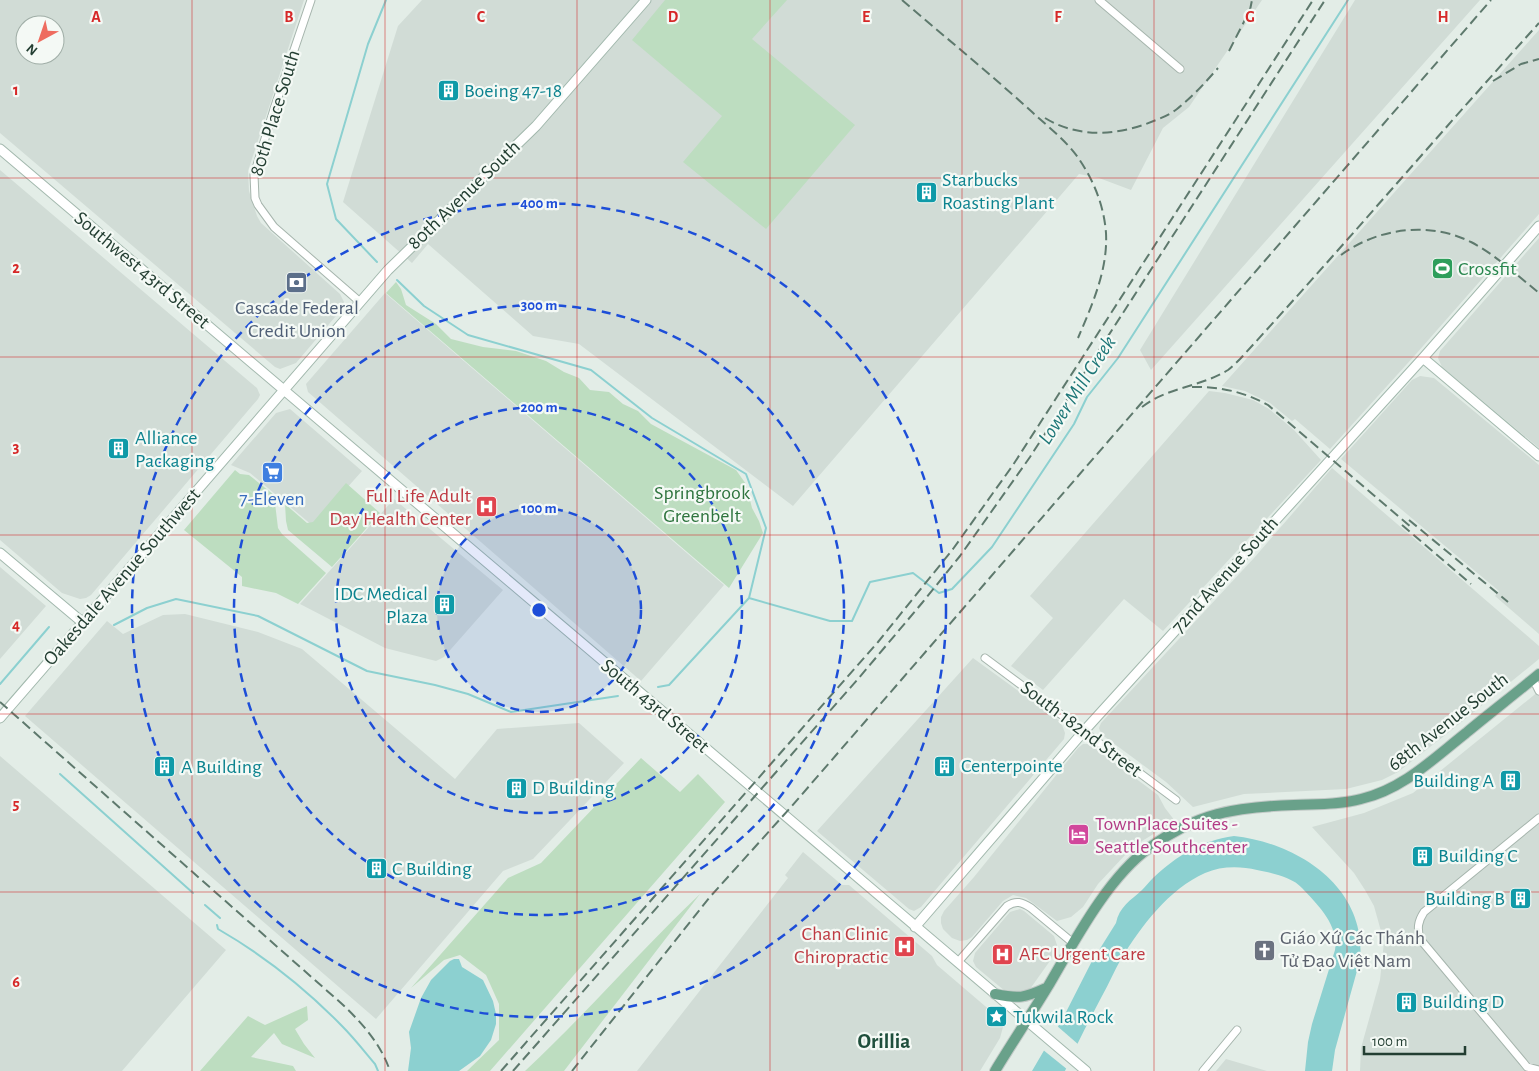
<svg xmlns="http://www.w3.org/2000/svg" width="1539" height="1071" viewBox="0 0 1539 1071" font-family="'Alegreya Sans',sans-serif">
<rect width="100%" height="100%" fill="#e3ede7"/>
<path fill="#d1dcd6" fill-rule="evenodd" d="M0 0H304L248 171 249 191 257 216 261 223 340 294 344 302 341 310 296 363 280 369 275 367 0 133ZM25 25H55V55H25Z
M422 0H1262L1189 107 1163 128 1131 190 1099 178 1079 174 793 506 579 344 533 336 428 244 412 263 343 202 398 26Z
M1355 0H1480L1151 370 1140 350Z
M1539 30V214L1416 354 1330 449 1295 419 1292 421 1270 403 1245 391 1222 386Z
M0 170 257 388 260 395 258 399 91 595 86 598 80 599 62 593 0 540Z
M1539 238V448L1442 367 1438 358 1440 351Z
M385 293 724 585 641 681 308 392 306 384Z
M1420 376 1434 378 1539 465V634L1495 596 1499 591 1341 459 1412 380Z
M1209 391 1225 393 1253 400 1269 409 1294 430 1321 460 1163 631 1124 599 1043 690 1011 666 1053 618 1030 596Z
M290 409 362 471 313 526 250 473 231 465 276 413Z
M1332 468 1539 646V659L1453 729 1398 772 1382 780 1346 789 1244 794 1193 807 1166 782 1101 734 1099 728 1101 723 1254 558Z
M394 499 503 590 444 657 436 661 385 648 300 604Z
M0 567 46 606 0 659Z
M185 614 258 632 302 649 455 779 497 729 579 723 624 763 533 859 503 871 376 1019 25 716 107 621 123 634 163 615Z
M973 658 1061 722 1065 733 1064 739 921 907 914 911 909 909 817 831Z
M1539 691V1071H1360L1361 1048 1380 980 1384 942 1374 906 1365 890 1354 873 1312 827 1364 813 1413 793Z
M1083 744H1089L1158 795 1165 808 1175 821 1142 841 1126 854 1098 884 1083 907 1071 917 1057 921 1026 898 1013 895 1003 901 972 937 967 940 960 941 952 938 943 929 941 923V917L944 911 974 877 1078 748Z
M0 756 226 950 122 1071H0Z
M803 852 842 885H849L932 956 937 965 999 1018 1003 1027 1000 1038 980 1071H637L788 878 785 875Z
M1020 909 1024 911 1054 936 1057 945V951L1030 989 1020 994 1005 991 976 967 973 961 975 953 1010 912Z
M1226 1059 1267 1071H1216Z"/>
<path fill="#bdddc0" d="M665 0H787L752 39 855 125 766 229 683 162 722 116 632 40Z
M396 282 401 289 406 305 436 324 451 339 483 347 516 351 546 361 564 372 579 378 590 390 609 392 623 404 638 411 651 424 736 470 746 484 752 508 759 521 763 533 729 588 386 293Z
M235 470 240 474 249 475 274 495 278 528 282 534 326 573 298 604 276 593 242 586V577L184 530Z
M346 483 380 513 332 567 288 530 286 521 285 504 307 523 313 522Z
M641 758 680 792 698 774 725 802 490 1071H467L499 1040V1004L486 975 460 955 444 960 411 988 508 878 541 863Z
M700 894 564 1071H525C586 1014 640 951 700 894Z
M307 1006 308 1020 295 1029 304 1044 315 1058 282 1044 274 1033 251 1057 293 1066 296 1071H200L248 1016 265 1025Z"/>
<path fill="#8cd0d0" d="M1234 836C1299 843 1367 888 1360 960L1335 1050 1332 1071H1305L1308 1042 1312 1024 1335 950C1339 925 1318 905 1302 888 1292 877 1272 873 1257 870 1240 866 1221 866 1205 873 1169 889 1141 926 1121 959 1114 971 1109 984 1102 996 1089 1021 1076 1045 1065 1071H1032L1063 1018 1091 963 1116 923C1119 907 1131 900 1142 890 1146 886 1149 882 1153 878 1178 855 1200 841 1234 836Z
M454 959H459L462 967 483 980 493 1001 496 1014V1024L491 1040 480 1056 459 1071H408L411 1048 409 1032 421 998 431 980 450 961Z"/>
<path fill="#e3ede7" d="M1056 1025 1079 1045 1068 1070 1042 1049Z"/>
<g fill="none" stroke-linecap="round" stroke-linejoin="round">
<path stroke="#8cd0d0" stroke-width="2" d="M377 262 336 219 327 184 368 44 386 0
M397 280 424 306 468 335 591 370 652 418 746 474 766 528 749 598 669 685 658 687
M749 598 830 621H852L870 582 913 573 939 593 952 589 992 547 1074 424 1087 397 1118 358 1348 0
M114 625 147 608 176 599 258 616 367 671 435 685 468 694 511 712 618 696
M0 684 49 627
M60 774 193 893
M205 905 220 918
M217 925 218 929C263 955 306 989 342 1026 354 1038 364 1051 375 1064L378 1071"/>
<defs>
<path id="street" d="M311 0 274 109 254 175 255 198 258 205 274 227 360 302
M1099 0 1180 69
M985 658 1176 800
M1533 679 1539 691
M1539 818 1424 912C1418 921 1417 928 1420 939L1523 1062 1527 1067 1539 1070
M958 962 1007 906C1016 900 1022 902 1031 908L1073 943
M1203 1071 1237 1030"/>
<path id="secondary" d="M0 149 1086 1071
M1423 358 1539 456
M0 553 82 622
M0 718 388 270 536 126 646 0
M915 927 1084 731 1423 358 1539 226"/>
<path id="primary" d="M995 994C1019 999 1024 998 1046 988
M995 1071C1012 1043 1030 1016 1047 988 1073 944 1107 878 1149 848 1197 813 1235 807 1294 805 1316 804 1339 805 1361 799 1403 789 1433 759 1466 733 1490 713 1515 694 1539 674"/>
</defs>
<use href="#street" stroke="#a6b5ad" stroke-width="9"/>
<use href="#secondary" stroke="#a2b8ad" stroke-width="11"/>
<use href="#primary" stroke="#c1c9c6" stroke-width="12"/>
<use href="#street" stroke="#fff" stroke-width="7"/>
<use href="#secondary" stroke="#fff" stroke-width="9"/>
<use href="#primary" stroke="#69a18a" stroke-width="10"/>
<path stroke="#5e796d" stroke-width="2" stroke-dasharray="10 5" stroke-linecap="butt" d="M902 0C945 37 989 73 1031 111 1047 126 1067 141 1079 159 1094 181 1104 206 1106 233 1108 270 1092 305 1078 338
M1229 51 1250 10 1252 0
M1493 81 1521 64 1539 59
M1045 118C1076 137 1112 136 1146 124 1156 120 1168 116 1177 109 1192 97 1205 83 1218 68
M1341 255C1378 228 1429 221 1471 242 1496 255 1518 276 1539 293
M1192 387C1218 386 1245 392 1268 405L1411 527
M1142 407C1167 387 1201 387 1228 370 1232 367 1236 363 1240 359 1341 249 1438 135 1539 23
M1409 520 1508 602
M1402 525 1471 584
M0 702 342 1004C362 1023 381 1044 390 1071
M501 1071 878 642 953 549 1013 465 1313 0
M513 1071 858 679 922 603 960 556 1030 457 1325 0
M572 1071 709 898 791 807 1491 0"/>
</g>
<path fill="none" stroke="#d62828" stroke-width="1" stroke-opacity="0.55" d="M192 0V1071M385 0V1071M577 0V1071M770 0V1071M962 0V1071M1154 0V1071M1347 0V1071M0 178H1539M0 357H1539M0 535H1539M0 714H1539M0 892H1539"/>
<circle cx="539" cy="610" r="102" fill="#1d4ed8" fill-opacity=".12"/>
<g fill="none" stroke="#1d4ed8" stroke-width="2.5" stroke-dasharray="9 6">
<circle cx="539" cy="610" r="102"/>
<circle cx="539" cy="610" r="203"/>
<circle cx="539" cy="610" r="305"/>
<circle cx="539" cy="610" r="407"/>
</g>
<defs>
<symbol id="building-square" viewBox="-11 -11 22 22"><rect x="-9" y="-9" width="18" height="18" rx="4" fill="#0f9aa8" stroke="#f4f9f5"/><path d="M-4-6H4V6H1V3H-1V6H-4ZM-2.5-4.3h1.7v1.8h-1.7ZM.8-4.3h1.7v1.8H.8ZM-2.5-1h1.7V.8h-1.7ZM.8-1h1.7V.8H.8Z" fill="#fff"/></symbol>
<symbol id="stadium-square" viewBox="-11 -11 22 22"><rect x="-9" y="-9" width="18" height="18" rx="4" fill="#2e9e5b" stroke="#f4f9f5"/><path d="M0-5a6.5 5 0 1 0 0 10a6.5 5 0 1 0 0-10ZM-3.5-1.8h7v3.6h-7Z" fill="#fff"/></symbol>
<symbol id="bank-square" viewBox="-11 -11 22 22"><rect x="-9" y="-9" width="18" height="18" rx="4" fill="#5c6f8a" stroke="#f4f9f5"/><path d="M-6-4H6V4H-6ZM0-2.3a2.3 2.3 0 1 0 0 4.6a2.3 2.3 0 1 0 0-4.6Z" fill="#fff"/></symbol>
<symbol id="supermarket-square" viewBox="-11 -11 22 22"><rect x="-9" y="-9" width="18" height="18" rx="4" fill="#3f7fe0" stroke="#f4f9f5"/><path d="M-6-5.5h2.5l.6 2H6L4.5 2H-2.5L-4.4-4H-6ZM-1.5 3.2a1.3 1.3 0 1 0 .1 0ZM3 3.2a1.3 1.3 0 1 0 .1 0Z" fill="#fff"/></symbol>
<symbol id="hospital-square" viewBox="-11 -11 22 22"><rect x="-9" y="-9" width="18" height="18" rx="4" fill="#e0444e" stroke="#f4f9f5"/><path d="M-5-5h3v3.5h4V-5h3V5h-3V1.5h-4V5h-3Z" fill="#fff"/></symbol>
<symbol id="hotel-square" viewBox="-11 -11 22 22"><rect x="-9" y="-9" width="18" height="18" rx="4" fill="#d1479c" stroke="#f4f9f5"/><path d="M-6-4.5h1.5V1H6V5H4.5V3h-9V5H-6ZM-4 0a1.8 1.8 0 1 1 3.6 0ZM.5 0V-2.5h3Q6-2.5 6 0Z" fill="#fff"/></symbol>
<symbol id="church-square" viewBox="-11 -11 22 22"><rect x="-9" y="-9" width="18" height="18" rx="4" fill="#6b7280" stroke="#f4f9f5"/><path d="M-1.2-6h2.4v3.5h3.3v2.4h-3.3V6h-2.4V-.1h-3.3v-2.4h3.3Z" fill="#fff"/></symbol>
<symbol id="sight-square" viewBox="-11 -11 22 22"><rect x="-9" y="-9" width="18" height="18" rx="4" fill="#0f9aa8" stroke="#f4f9f5"/><path d="M0-6L1.8-2.2L6-1.7L2.9 1.2L3.7 5.4L0 3.3L-3.7 5.4L-2.9 1.2L-6-1.7L-1.8-2.2Z" fill="#fff"/></symbol>
</defs>
<g fill-rule="evenodd">
<use href="#building-square" x="436" y="78" width="25" height="25"/>
<use href="#building-square" x="914" y="180" width="25" height="25"/>
<use href="#stadium-square" x="1430" y="256" width="25" height="25"/>
<use href="#bank-square" x="284" y="270" width="25" height="25"/>
<use href="#building-square" x="106" y="436" width="25" height="25"/>
<use href="#supermarket-square" x="260" y="460" width="25" height="25"/>
<use href="#hospital-square" x="474" y="494" width="25" height="25"/>
<use href="#building-square" x="432" y="592" width="25" height="25"/>
<use href="#building-square" x="932" y="754" width="25" height="25"/>
<use href="#building-square" x="152" y="754" width="25" height="25"/>
<use href="#building-square" x="1498" y="768" width="25" height="25"/>
<use href="#building-square" x="504" y="776" width="25" height="25"/>
<use href="#hotel-square" x="1066" y="822" width="25" height="25"/>
<use href="#building-square" x="1410" y="844" width="25" height="25"/>
<use href="#building-square" x="364" y="856" width="25" height="25"/>
<use href="#building-square" x="1508" y="886" width="25" height="25"/>
<use href="#hospital-square" x="892" y="934" width="25" height="25"/>
<use href="#church-square" x="1252" y="938" width="25" height="25"/>
<use href="#hospital-square" x="990" y="942" width="25" height="25"/>
<use href="#building-square" x="1394" y="990" width="25" height="25"/>
<use href="#sight-square" x="984" y="1004" width="25" height="25"/>
</g>
<g text-anchor="middle" dominant-baseline="central" stroke-width="4.5" stroke-linejoin="round" paint-order="stroke">
<g font-size="20" fill="#0d838f" stroke="#f4f9f5" text-anchor="start">
<text x="464" y="91">Boeing 47-18</text>
<text x="942" y="180">Starbucks<tspan x="942" dy="23">Roasting Plant</tspan></text>
<text x="135" y="438">Alliance<tspan x="135" dy="23">Packaging</tspan></text>
<text x="428" y="594" text-anchor="end">IDC Medical<tspan x="428" dy="23">Plaza</tspan></text>
<text x="961" y="766">Centerpointe</text>
<text x="181" y="767">A Building</text>
<text x="1494" y="781" text-anchor="end">Building A</text>
<text x="532" y="788">D Building</text>
<text x="1438" y="856">Building C</text>
<text x="392" y="869">C Building</text>
<text x="1505" y="899" text-anchor="end">Building B</text>
<text x="1422" y="1002">Building D</text>
<text x="1013" y="1017">Tukwila Rock</text>
</g>
<g font-size="20" fill="#233e32" stroke="#f4f9f5">
<text transform="translate(275 113) rotate(-73)">80th Place South</text>
<text transform="translate(464 195) rotate(-44)">80th Avenue South</text>
<text transform="translate(142 270) rotate(40)">Southwest 43rd Street</text>
<text transform="translate(1225 575) rotate(-48)">72nd Avenue South</text>
<text transform="translate(122 577) rotate(-49)">Oakesdale Avenue Southwest</text>
<text transform="translate(655 706) rotate(40)">South 43rd Street</text>
<text transform="translate(1448 722) rotate(-38)">68th Avenue South</text>
<text transform="translate(1081 729) rotate(37)">South 182nd Street</text>
</g>
<g font-size="20" fill="#27864d" stroke="#f4f9f5" text-anchor="start">
<text x="1458" y="269">Crossfit</text>
</g>
<g font-size="20" fill="#4e5e75" stroke="#f4f9f5">
<text x="297" y="308">Cascade Federal<tspan x="297" dy="23">Credit Union</tspan></text>
</g>
<g font-size="20" fill="#2e743e" stroke="#f4f9f5">
<text x="702" y="493">Springbrook<tspan x="702" dy="23">Greenbelt</tspan></text>
</g>
<g font-size="20" fill="#be3a42" stroke="#f4f9f5" text-anchor="end">
<text x="471" y="496">Full Life Adult<tspan x="471" dy="23">Day Health Center</tspan></text>
<text x="888" y="934">Chan Clinic<tspan x="888" dy="23">Chiropractic</tspan></text>
<text x="1019" y="954" text-anchor="start">AFC Urgent Care</text>
</g>
<g font-size="20" fill="#366cbe" stroke="#f4f9f5">
<text x="272" y="499">7-Eleven</text>
</g>
<g font-size="20" fill="#b23c85" stroke="#f4f9f5" text-anchor="start">
<text x="1095" y="824">TownPlace Suites -<tspan x="1095" dy="23">Seattle Southcenter</tspan></text>
</g>
<g font-size="20" fill="#5b616d" stroke="#f4f9f5" text-anchor="start">
<text x="1280" y="938">Giáo Xứ Các Thánh<tspan x="1280" dy="23">Tử Đạo Việt Nam</tspan></text>
</g>
<g font-size="21" font-style="italic" fill="#1e7778" stroke="#f4f9f5">
<text transform="translate(1077 390) rotate(-57)">Lower Mill Creek</text>
</g>
<g font-size="21" font-weight="bold" fill="#1f4f3c" stroke="#f4f9f5">
<text x="884" y="1041">Orillia</text>
</g>
</g>
<g font-size="16" text-anchor="middle" font-weight="bold" fill="#d62828" stroke="#f4f9f5" stroke-width="4.5" stroke-linejoin="round" paint-order="stroke">
<text x="96" y="22">A</text>
<text x="289" y="22">B</text>
<text x="481" y="22">C</text>
<text x="673" y="22">D</text>
<text x="866" y="22">E</text>
<text x="1058" y="22">F</text>
<text x="1250" y="22">G</text>
<text x="1443" y="22">H</text>
<text x="16" y="95">1</text>
<text x="16" y="273">2</text>
<text x="16" y="452">3</text>
<text x="16" y="630">4</text>
<text x="16" y="809">5</text>
<text x="16" y="987">6</text>
</g>
<circle cx="539" cy="610" r="8" fill="#1d4ed8" stroke="#f4f9f5" stroke-width="2.5"/>
<g font-size="15" text-anchor="middle" font-weight="bold" fill="#1d4ed8" stroke="#f4f9f5" stroke-width="4.5" stroke-linejoin="round" paint-order="stroke">
<text x="539" y="208">400 m</text>
<text x="539" y="310">300 m</text>
<text x="539" y="412">200 m</text>
<text x="539" y="513">100 m</text>
</g>
<g transform="translate(40 40) rotate(220)"><circle r="24" fill="#f4f9f5" stroke="#a0aea7"/>
<path d="M0-4L9 19L0 12L-9 19Z" fill="#ee6c5f"/>
<text y="-8" font-size="14" font-weight="bold" text-anchor="middle" fill="#233e32">N</text>
</g>
<path d="M1364 1046v8h101v-8" fill="none" stroke="#233e32" stroke-width="2.5"/>
<text x="1372" y="1046" font-size="15" fill="#233e32" stroke="#f4f9f5" stroke-width="4" paint-order="stroke">100 m</text>
</svg>
